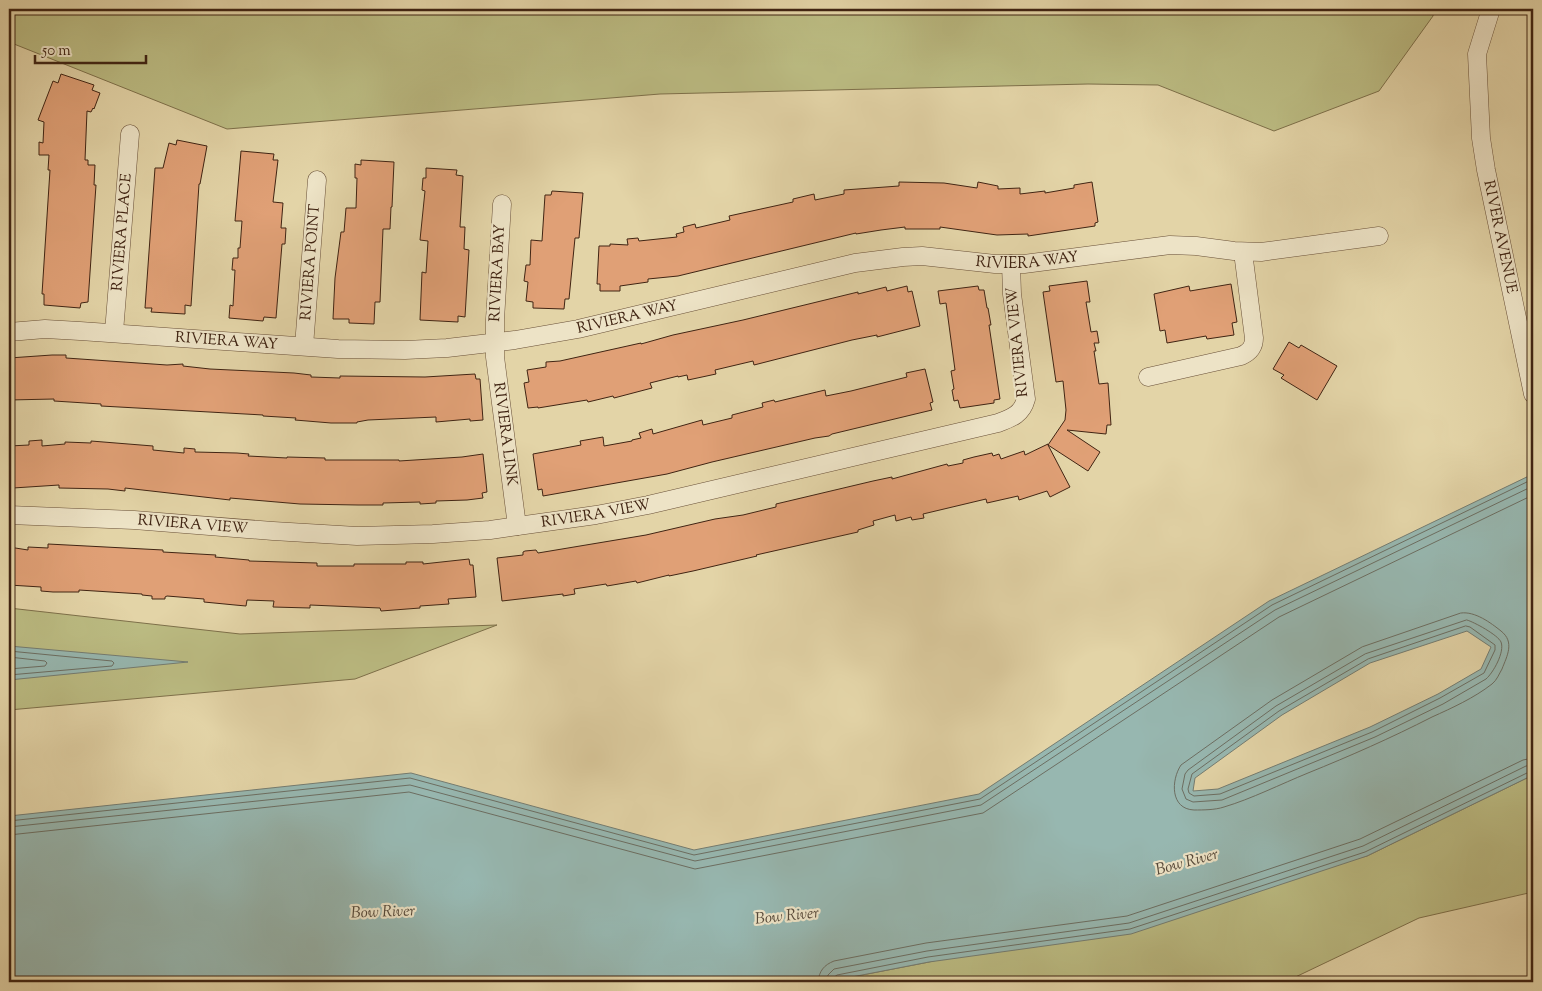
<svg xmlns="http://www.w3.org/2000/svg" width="1542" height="991" viewBox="0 0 1542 991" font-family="'Sorts Mill Goudy',serif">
<rect width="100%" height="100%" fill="#e3d4a7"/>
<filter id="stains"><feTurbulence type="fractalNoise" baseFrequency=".004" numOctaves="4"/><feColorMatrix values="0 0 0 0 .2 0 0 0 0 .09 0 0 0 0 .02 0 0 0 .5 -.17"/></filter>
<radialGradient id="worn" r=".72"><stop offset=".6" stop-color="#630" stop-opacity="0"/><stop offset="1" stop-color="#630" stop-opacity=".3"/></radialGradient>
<path fill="#bbbb82" stroke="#7e704a" d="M9 9H1434L1433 16 1379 91 1274 131 1158 85 1088 84 660 94 227 129 9 42Z
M9 608 240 634 497 625 355 679 9 710Z
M1533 775V892L1419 918 1285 982H803L831 981 929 962 1367 856Z"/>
<path fill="#97b7b0" stroke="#747c71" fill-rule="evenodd" d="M1533 474V775L1367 856 1131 934 929 962 831 981 9 982V816L411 773 694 850 979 794 1269 601ZM1467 631 1491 647 1481 669 1438 694 1370 727 1218 789 1193 791 1195 778 1282 715 1370 663Z
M9 646 188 662 9 680Z"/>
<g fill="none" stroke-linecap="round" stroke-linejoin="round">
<path stroke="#6c6e62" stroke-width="1" d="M1461 613C1475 611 1491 623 1501 631 1515 642 1507 656 1502 669 1499 674 1497 680 1492 684 1474 698 1452 708 1432 717 1391 738 1350 756 1308 773 1281 784 1251 799 1224 807 1215 810 1203 810 1194 810 1170 809 1171 780 1181 765L1272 700 1362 647Z
M1467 620C1474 622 1498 635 1501 642 1505 652 1493 673 1486 679L1443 704 1375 737 1222 800 1193 802 1186 799 1182 789 1185 774 1188 770 1276 706 1365 654Z
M1466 626 1470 627 1495 645V650L1484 673 1440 698 1372 732 1220 794 1194 796 1189 793 1188 789 1192 774 1279 711 1368 659Z
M9 651 112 661 114 663 112 666 9 675
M9 657 45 661 47 663 45 666 9 669
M9 821 410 778 694 855 980 799 1272 605 1533 479
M9 827 410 785 695 861 981 805 1275 610 1533 486
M9 835 409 792 695 869 983 813 1279 617 1533 495
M818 982C819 971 824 965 834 961L926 943 1127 916 1360 839 1523 760 1533 758
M826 982 828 975 834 969 927 951 1129 923 1363 846 1526 766 1533 765
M832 982 833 978 837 975 928 957 1130 929 1365 852 1529 772 1533 771"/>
</g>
<path fill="#e0a076" stroke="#402413" d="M61 74 94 85 92 90 100 93 94 109 93 108 91 112 87 111 85 160H88V165H95L94 185H96L88 302 81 303 80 308 44 305V294H42L50 170H48L49 155H39V142L43 143 44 122 38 120 53 81 58 83Z
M177 140 207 146 200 184H199L191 306 185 305V314L151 312 152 308H145L155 168H163L169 143 176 145Z
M241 151 274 154 273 160H278L273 202 283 203 281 228H286L285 244H282L276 318 264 317 263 321 229 318 230 305 233 306 235 270H232L233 258H238V248H240L242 221H235Z
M361 160 394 162 392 207H391L390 229H383L380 302H375L374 324 349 323V319H333L335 278 341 232H344L346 208H356L357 178H355V164L361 165Z
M426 168 457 170 456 175 463 176 460 227H465L464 249 469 250 465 317 458 316V322L420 320 422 272 426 273 428 241 420 240 425 191 422 190 423 178H426Z
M899 182 944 183 977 188 978 182 998 186V189L1020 188V194L1045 191V193L1074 188V185L1092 182 1098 222 1095 223V226L1028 236V234L997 235 940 227V229H905V227L881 230 856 234V233L678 276 648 279V282L620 286V291H600V284H597L599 246H610V244L628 245 627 239 638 238 639 241 677 237 676 234 684 232 683 227 695 224 696 228 730 220 729 216 793 202V199L814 194 815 200 844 194V190L899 186Z
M552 191 583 193 579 238H575L569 299H565L564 309 533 308V302L526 301 528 282 524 281 526 265H530L531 240 542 241 545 195H551Z
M1087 281 1090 302H1086L1091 332 1097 331 1099 343H1094L1096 351H1094L1099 384 1108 383 1111 425H1107L1106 434 1067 430 1100 452 1088 471 1048 445 1070 487 1050 497 1047 491 1019 500 1018 496 987 503 986 499 923 514 924 518 912 520 911 517 896 521 895 515 873 521 874 525 858 530V532L756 555 757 556 693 571 669 576V575L637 583 636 581 607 586 606 584 574 589 575 594 563 596V594L502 601 497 558 523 555V552L525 551 536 550 538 553 646 535 715 519 743 515 776 507V504L873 481 892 477V479L947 464 948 466 963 463V460L974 457 992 453 993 456 999 454 1001 459 1024 451 1025 455 1048 444V445L1065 420 1066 410 1063 381 1056 382 1043 292 1050 291 1049 286Z
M1231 284 1237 322 1232 323 1234 335 1207 339 1206 336 1167 343 1165 330 1160 331 1154 294 1189 286 1190 291Z
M907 286 908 292 912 291 920 326 877 337V335L852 340 754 365 753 361 715 370 716 374 688 380 687 375 678 377V376L650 383 652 388 614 398 613 396 588 402 587 400 538 408V407L528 408 524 383 529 382 527 370 546 367V362L560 361 641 343V344L673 335 743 320 858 292V294L886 287 887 291Z
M978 286 979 290H984L987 308H988L991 325H989L1000 399 994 400V403L960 408 958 400 954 401 952 390 954 389 951 371 955 370 946 303 940 304 938 291Z
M1289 342 1299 348 1301 345 1337 366 1317 400 1281 378 1284 375 1273 369Z
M52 355H66V358L167 365 183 364V366L210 369 294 373 311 375V377L340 378V376L425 377 475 374 476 379H480L483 420 470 421V419L436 422V417L368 420 357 422V423H331L295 420 296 418 263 416V415L101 406V404L54 401V399L9 400V358Z
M925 369 933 402 930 403 932 410 832 434 829 436 815 438 712 462 667 474 543 496 542 489 538 490 533 454 581 445 580 441 603 437 604 446 632 441V440L641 438 639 433 652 429 653 434 702 420 703 425 732 418V415L763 407 762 403 774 400 775 402 825 390 826 396 851 391 907 377 906 373Z
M42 440V446L65 444V442L91 443V441L153 446V450L184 453V448L195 449V452L237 453 249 454 248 456 287 458V457L325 458V460H399V461L462 457 483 454 487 492 482 493 483 498 467 500 436 501V503L420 504V502L383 503V505H358L300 504 230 498V500L125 488V491L108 489 59 488V485L13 488 12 481 9 482V446L29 445V441Z
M48 544 163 550V552L216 555 215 557 249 560V561L317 563V566H354V564H406V562H423V564L469 559 470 565H473L476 597 448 599 449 604 420 606V608L381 611 380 608 310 605V608L273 607 274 601 247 600 246 606 235 605 204 602V599L167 596 165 597V599H152V596L142 595V594L79 590V592H53L41 591V587L9 585V547L28 550V547L48 548Z"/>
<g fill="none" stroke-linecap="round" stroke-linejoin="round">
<defs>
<g id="minor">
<path id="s1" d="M1491 9 1477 54 1481 138 1486 170 1533 394"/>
<path id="s2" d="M502 204 495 320V357L517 526"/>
<path id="s3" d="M9 332 45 329 80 331 338 349 405 350 447 348 515 340 578 329 855 263 903 257 922 256 995 264H1024L1170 245 1196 246 1234 251 1261 252 1379 236"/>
<path id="s4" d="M114 332 130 134"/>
<path id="s5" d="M304 346 317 180"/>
<path d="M1148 377 1241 356C1250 352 1254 347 1254 338L1243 252"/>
<path id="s6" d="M9 515 134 520 273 531 357 536 433 534 490 530 596 515 648 505 998 423C1012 418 1022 414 1026 399L1012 294 1011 264"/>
</g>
</defs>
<use href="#minor" stroke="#695038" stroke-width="19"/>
<use href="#minor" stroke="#ede3c6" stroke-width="18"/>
</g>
<g text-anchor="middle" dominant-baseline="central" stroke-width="4.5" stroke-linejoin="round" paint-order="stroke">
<g font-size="15" fill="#402413" stroke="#ede3c6">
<text stroke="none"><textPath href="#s4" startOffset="100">RIVIERA PLACE</textPath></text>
<text stroke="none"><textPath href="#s1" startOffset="232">RIVER AVENUE</textPath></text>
<text stroke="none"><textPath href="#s3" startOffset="1029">RIVIERA WAY</textPath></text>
<text stroke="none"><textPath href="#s5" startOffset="84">RIVIERA POINT</textPath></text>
<text transform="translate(498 273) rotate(-87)">RIVIERA BAY</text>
<text stroke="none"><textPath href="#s3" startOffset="622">RIVIERA WAY</textPath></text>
<text stroke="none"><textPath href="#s3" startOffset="218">RIVIERA WAY</textPath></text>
<text transform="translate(1018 342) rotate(-96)">RIVIERA VIEW</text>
<text stroke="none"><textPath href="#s2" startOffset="231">RIVIERA LINK</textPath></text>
<text stroke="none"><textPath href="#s6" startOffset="589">RIVIERA VIEW</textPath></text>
<text stroke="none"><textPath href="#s6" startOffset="184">RIVIERA VIEW</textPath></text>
</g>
<g font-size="16" font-style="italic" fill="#56493a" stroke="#ede3c6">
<text transform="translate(1187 863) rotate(-15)">Bow River</text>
<text transform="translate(383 913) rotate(-2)">Bow River</text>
<text transform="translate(787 917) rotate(-6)">Bow River</text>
</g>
</g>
<rect width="1542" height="991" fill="none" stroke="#e3d4a7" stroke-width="30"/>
<rect x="10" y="10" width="1522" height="971" fill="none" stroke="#402413" stroke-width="2.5"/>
<rect x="15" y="15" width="1512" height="961" fill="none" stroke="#402413"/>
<path d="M35 55v8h111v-8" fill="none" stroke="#402413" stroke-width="2.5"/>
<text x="42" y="55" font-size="15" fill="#402413" stroke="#ede3c6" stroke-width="4" paint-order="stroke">50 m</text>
<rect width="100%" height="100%" filter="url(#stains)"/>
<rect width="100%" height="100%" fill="url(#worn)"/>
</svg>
